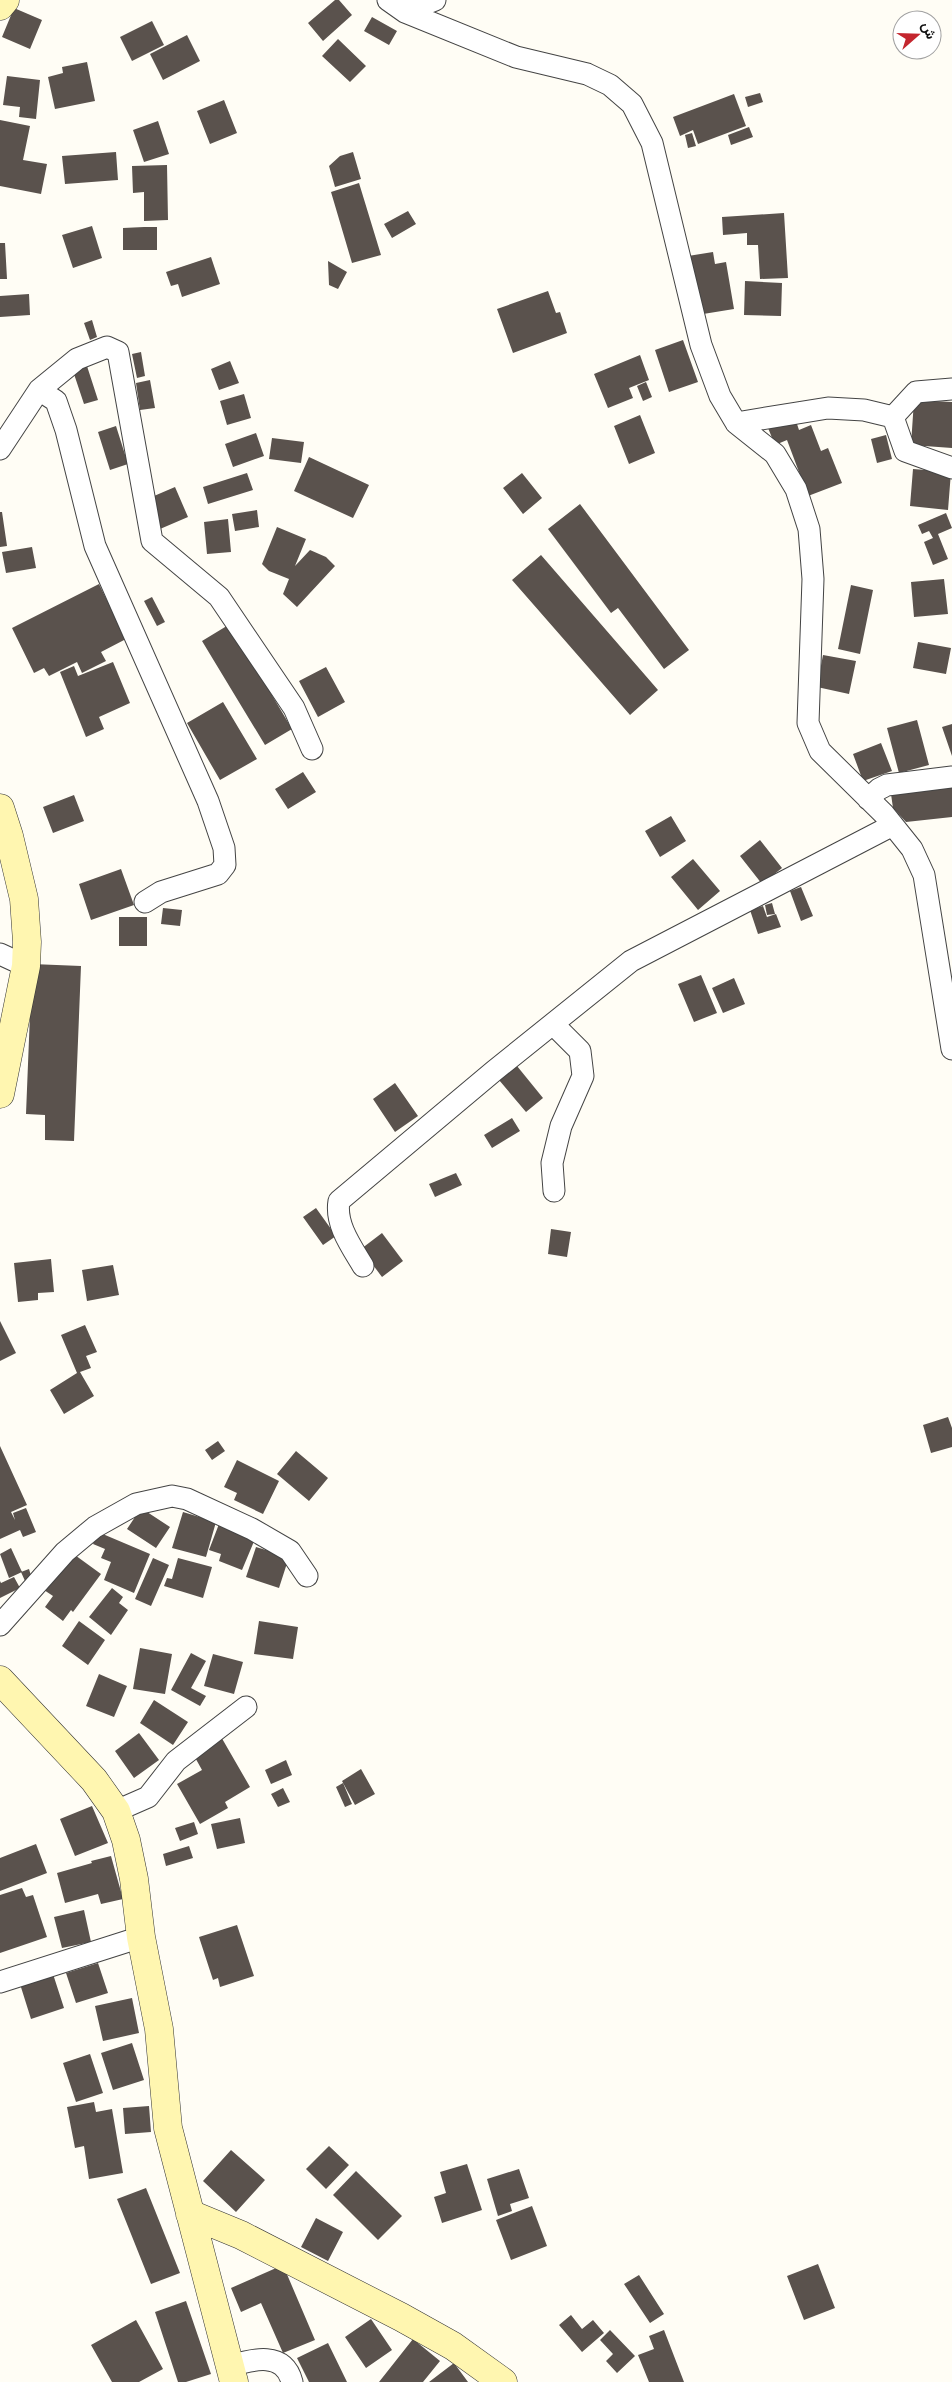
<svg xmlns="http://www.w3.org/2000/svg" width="952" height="2382" viewBox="0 0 952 2382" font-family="Lora,Vazirmatn,serif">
<rect width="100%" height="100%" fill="#fffdf5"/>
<path fill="#5a524d" d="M335 0H339L352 15 323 41 308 23Z
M14 8 42 20 30 49 2 37Z
M372 17 397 31 389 45 364 31Z
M152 21 164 45 132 61 120 37Z
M187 35 200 61 163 80 150 54Z
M338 39 366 66 350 82 322 56Z
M87 62 95 101 55 109 48 77 63 73 62 67Z
M7 76 40 80 36 119 19 117 20 107 3 105Z
M760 93 763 102 748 107 745 97Z
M734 94 746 126 698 144 693 130 680 136 673 117Z
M224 100 237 133 210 144 197 111Z
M0 120 30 126 23 160 47 164 41 194 0 186Z
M158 121 169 154 144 162 133 130Z
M749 127 753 137 731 145 728 135Z
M692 133 696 146 688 148 685 135Z
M116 152 118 180 65 184 62 156Z
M353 152 361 179 335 187 329 166 340 156Z
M167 165 168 220 144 221V192L133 193 132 166Z
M359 183 381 255 352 263 331 192Z
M408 211 416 224 392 238 384 224Z
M784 213 788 278 760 279 758 245H747V233L723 235 722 217Z
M92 226 102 258 73 268 62 235Z
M144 227H157V250H123V228Z
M0 243H5L7 279H0Z
M713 252 715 264 726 262 734 309 697 315 688 256Z
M211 257 220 284 182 297 178 284 171 286 166 272Z
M328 261 347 272 338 289 329 285Z
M745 281 782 283 781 316 744 315Z
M548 291 556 313 560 312 567 333 513 353 497 309Z
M29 294 30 315 0 317V296Z
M92 320 97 337 90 340 84 323Z
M683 340 698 382 669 392 655 350Z
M141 352 145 376 137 378 132 354Z
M640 355 649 380 629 388 633 398 608 408 594 374Z
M230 361 239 383 219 390 211 369Z
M86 363 98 400 84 404 72 368Z
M150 380 155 408 140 410 136 383Z
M646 382 652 397 643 401 637 386Z
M244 394 251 418 227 425 220 401Z
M914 400 952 402V448L911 445Z
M640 415 655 453 629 464 614 426Z
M795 418 799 430 811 425 821 451 828 448 842 483 808 496 787 440 775 445 768 428Z
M116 426 128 464 110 470 98 432Z
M256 433 264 456 233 467 225 444Z
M886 435 892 459 877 463 871 439Z
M272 438 304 442 301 463 269 459Z
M309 457 369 485 353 518 294 491Z
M913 469 951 472 948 510 910 506Z
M247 473 253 490 208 504 203 487Z
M522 473 542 498 523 514 503 488Z
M175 487 188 517 160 529 147 499Z
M580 504 689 650 664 669 618 608 611 613 548 529Z
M257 510 259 527 235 531 232 514Z
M0 512H2L7 546 0 547Z
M946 513 952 528 938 534 948 559 933 565 924 542 933 538 929 531 922 534 918 525Z
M228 519 231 552 207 554 204 522Z
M277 527 306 539 295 566 310 550 326 557 335 566 297 607 283 594 289 579 269 571 262 564Z
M32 547 36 568 6 573 2 552Z
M541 555 658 690 630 715 512 580Z
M944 579 948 614 914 617 911 582Z
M99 584 126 639 101 652 106 661 82 673 77 662 49 676 44 668 34 673 12 628Z
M851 585 873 590 860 654 838 649Z
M152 597 165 622 157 626 144 601Z
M230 624 292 729 265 745 202 641Z
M918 642 951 648 946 674 913 668Z
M823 655 856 661 849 694 817 687Z
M113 662 130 703 99 717 104 729 86 737 60 672 74 666 78 676Z
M326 667 345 702 318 717 299 681Z
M223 702 257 759 220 780 187 723Z
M917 720 929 765 899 773 887 728Z
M952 724V756L942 727Z
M881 743 892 771 863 781 853 754Z
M303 772 316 792 288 809 275 789Z
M952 786V817L906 822 893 808 891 794Z
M74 795 84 821 53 833 43 807Z
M671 816 686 841 660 857 645 831Z
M760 840 782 868 762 884 740 856Z
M693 859 720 891 698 910 671 877Z
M121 869 134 905 91 920 79 884Z
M801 887 813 916 801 921 790 891Z
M772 903 775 914 767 915 765 905Z
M763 906 768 920 767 917 776 914 781 927 758 934 750 910Z
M163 908 182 910 180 926 161 924Z
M119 917H147V946H119Z
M32 964 81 966 74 1141 45 1140V1115L26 1114Z
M701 975 717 1013 694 1022 678 984Z
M734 978 745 1004 723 1013 712 988Z
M517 1066 543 1098 526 1112 499 1080Z
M395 1083 418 1116 395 1132 373 1099Z
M512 1118 520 1131 492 1148 484 1135Z
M456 1173 462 1185 435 1197 429 1184Z
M316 1208 336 1236 323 1245 303 1217Z
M551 1229 571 1232 567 1257 548 1254Z
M382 1233 403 1261 382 1277 361 1249Z
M51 1259 54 1292 38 1293V1300L18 1302 14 1263Z
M113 1265 119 1295 87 1301 82 1270Z
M0 1321 16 1353 0 1361Z
M85 1325 97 1352 86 1356 91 1368 80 1372 94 1396 64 1414 50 1390 77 1373 61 1335Z
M948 1417 952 1428V1447L931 1453 923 1425Z
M218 1441 225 1451 212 1460 205 1450Z
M0 1446 27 1505 11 1512 15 1520 13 1513 26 1508 36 1532 23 1537 20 1530 0 1539Z
M296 1451 328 1478 309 1501 277 1474Z
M237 1460 279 1481 263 1514 234 1500 237 1493 224 1487Z
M141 1508 170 1527 156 1548 127 1529Z
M183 1512 216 1522 206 1557 172 1548Z
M219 1524 255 1539 242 1570 219 1561 221 1554 209 1550Z
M98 1532 150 1554 134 1593 104 1580 111 1562 101 1558 105 1549 93 1544Z
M256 1547 289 1557 279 1588 246 1577Z
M11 1548 22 1572 9 1578 0 1554Z
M68 1550 101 1574 73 1612 71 1610 63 1621 45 1607 53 1596 41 1588Z
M153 1558 169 1565 151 1606 135 1599Z
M178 1558 212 1567 203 1598 164 1586 167 1578 172 1579Z
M29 1569 32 1579 25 1581 21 1572Z
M14 1577 20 1588 0 1598V1581L1 1583Z
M112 1588 123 1597 119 1603 128 1610 111 1635 89 1617Z
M79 1621 105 1640 88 1665 62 1646Z
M259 1621 298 1627 293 1659 254 1654Z
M140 1648 172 1654 165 1694 133 1689Z
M191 1653 206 1661 191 1688 206 1696 200 1706 171 1690Z
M213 1654 243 1662 234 1694 204 1686Z
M99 1674 127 1686 114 1717 86 1706Z
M154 1700 188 1722 173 1745 140 1723Z
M139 1733 159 1760 134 1778 115 1751Z
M220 1735 250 1787 225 1802 228 1808 200 1824 177 1784 202 1770 192 1752Z
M286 1760 292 1775 271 1784 265 1770Z
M361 1769 375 1794 355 1805 342 1781Z
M343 1783 352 1804 345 1807 336 1787Z
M283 1788 290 1802 278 1807 271 1794Z
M92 1806 108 1843 75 1856 60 1819Z
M240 1818 245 1843 217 1849 211 1824Z
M194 1822 198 1834 180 1841 175 1828Z
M36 1844 47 1873 0 1891V1858Z
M189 1846 193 1858 166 1866 163 1854Z
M111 1856 123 1899 101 1904 98 1894 65 1903 57 1873 92 1863 91 1861Z
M22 1888 26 1897 33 1895 47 1937 0 1953V1895Z
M84 1910 91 1942 62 1948 54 1917Z
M237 1925 254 1976 220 1987 218 1978 213 1980 199 1937Z
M98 1963 108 1993 76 2003 66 1973Z
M53 1974 64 2008 31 2019 20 1984Z
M132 1998 139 2033 103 2041 95 2006Z
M132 2043 144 2080 113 2090 101 2053Z
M90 2054 103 2093 76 2102 63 2063Z
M94 2102 96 2112 112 2109 123 2173 89 2179 84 2146 75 2148 67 2107Z
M149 2106 151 2132 125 2134 123 2108Z
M329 2146 349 2165 326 2189 306 2169Z
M231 2150 265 2180 236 2212 203 2181Z
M467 2164 482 2210 442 2223 434 2197 446 2193 440 2172Z
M519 2169 529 2198 510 2204 512 2211 498 2216 487 2179Z
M356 2171 402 2216 378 2240 333 2195Z
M146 2188 180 2273 151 2284 117 2199Z
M532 2206 547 2246 511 2260 496 2220Z
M316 2218 343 2232 328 2261 301 2247Z
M818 2264 835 2308 804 2320 787 2276Z
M283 2265 315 2340 283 2353 261 2303 241 2312 231 2288Z
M639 2275 664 2314 650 2323 624 2284Z
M186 2301 211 2374 186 2382H178L155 2312Z
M571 2315 582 2329 593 2320 604 2333 582 2352 559 2325Z
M371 2319 392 2350 366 2368 345 2337Z
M136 2320 163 2369 139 2382H112L91 2345Z
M610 2330 635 2356 617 2373 606 2361 613 2354 600 2340Z
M664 2330 684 2382H649L638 2355 654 2349 649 2336Z
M413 2339 440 2361 423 2382H379Z
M328 2343 347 2382H309L297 2358Z
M454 2363 468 2382H429Z"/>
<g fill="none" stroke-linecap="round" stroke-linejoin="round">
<defs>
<path id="street" d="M388 0 405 12 516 57 587 74 610 85 632 104 652 143 701 345 720 396 736 423 775 454 796 489 809 529 813 579 808 723 820 751 884 814 912 849 924 875 952 1049
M405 12 435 0
M39 390 56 401 66 430 95 546 208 801 224 848 225 865 218 874 161 892 145 902
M893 417 916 392 952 389
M736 423 828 408 864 410 893 417 905 451 952 468
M0 449 39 390 77 359 107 347 118 352 152 541 219 597 294 708 312 749
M868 799 879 789 887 785 952 777
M0 954 26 966
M553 1024 580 1051 583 1076 561 1126 552 1163 554 1191
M363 1266C351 1246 335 1224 339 1201L494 1071 631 961 893 825
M0 1625 65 1552 95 1527 136 1504 172 1496 187 1499 252 1529 290 1551 307 1576
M116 1811 148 1797 176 1761 246 1707
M0 1982 141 1937
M230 2366C253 2359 284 2351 292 2382"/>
<path id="secondary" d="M0 6 5 0
M0 808 9 836 24 899 27 942 26 966 0 1094
M0 1680 94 1780 116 1811 126 1840 134 1879 141 1937 159 2029 168 2128 234 2382
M190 2214 241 2235 401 2317 453 2346 503 2382"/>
</defs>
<use href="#street" stroke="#444" stroke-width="23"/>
<use href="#secondary" stroke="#333" stroke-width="29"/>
<use href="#street" stroke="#fff" stroke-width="21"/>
<use href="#secondary" stroke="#fff6b0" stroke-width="28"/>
</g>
<g transform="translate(917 35) rotate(70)"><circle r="24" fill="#ffffff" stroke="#a0a0a0"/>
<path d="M0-4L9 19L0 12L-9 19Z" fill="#c4262e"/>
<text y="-8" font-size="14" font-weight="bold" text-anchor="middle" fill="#111111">ش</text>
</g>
</svg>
